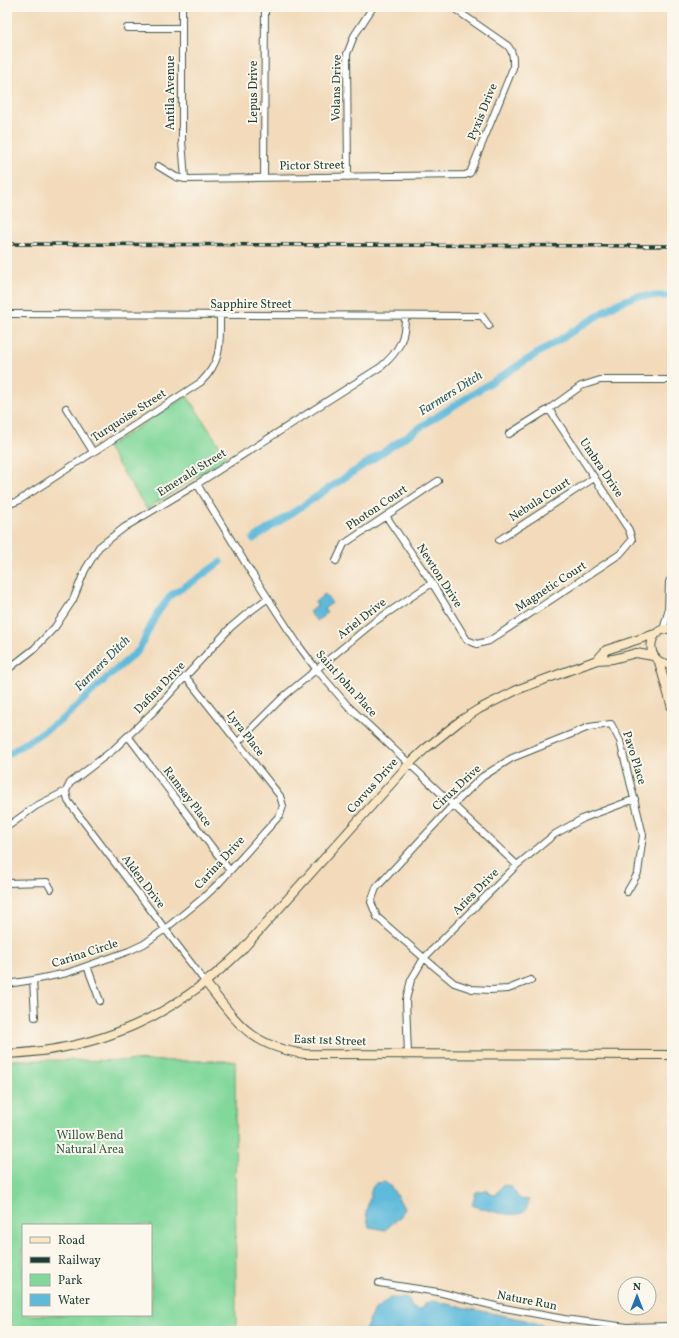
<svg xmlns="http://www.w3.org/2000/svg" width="679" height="1338" viewBox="0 0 679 1338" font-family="Vollkorn,serif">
<rect width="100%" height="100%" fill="#fbf7ec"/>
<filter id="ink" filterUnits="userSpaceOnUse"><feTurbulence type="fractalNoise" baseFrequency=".025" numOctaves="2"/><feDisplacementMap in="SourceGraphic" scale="8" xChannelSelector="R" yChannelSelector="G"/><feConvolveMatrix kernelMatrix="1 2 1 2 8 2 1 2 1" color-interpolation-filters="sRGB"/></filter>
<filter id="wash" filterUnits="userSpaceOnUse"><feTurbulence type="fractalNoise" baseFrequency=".012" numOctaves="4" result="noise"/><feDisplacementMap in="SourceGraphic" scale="16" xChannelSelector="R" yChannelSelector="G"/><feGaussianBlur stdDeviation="0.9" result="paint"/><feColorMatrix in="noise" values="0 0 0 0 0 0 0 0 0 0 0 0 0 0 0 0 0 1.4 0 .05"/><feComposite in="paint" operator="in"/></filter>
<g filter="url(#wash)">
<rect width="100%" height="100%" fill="#f2daba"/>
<path fill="#82d89b" stroke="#508a68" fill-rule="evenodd" d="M187 396 227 457 147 509 107 447Z
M7 1060 235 1061 236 1331H7ZM23 1225H151V1315H23Z"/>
<path fill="#5dbadb" stroke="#3e7c88" d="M325 594 332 603 324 609 327 613 317 621 309 612 317 606 315 602Z
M385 1182 392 1188 404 1208 401 1216 385 1230 369 1227 366 1212 372 1188 376 1183Z
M506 1185 511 1187 520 1199 529 1200C528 1205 527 1210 522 1213 511 1218 483 1209 472 1205L476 1192 487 1190 491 1194 496 1195 502 1186Z
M390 1298H408L412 1307 417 1310 423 1308 426 1303 433 1301 525 1320 562 1331H365L373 1311Z"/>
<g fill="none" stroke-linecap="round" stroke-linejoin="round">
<path stroke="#5dbadb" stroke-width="7" d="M253 539 431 420 618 303 636 296H672
M7 755 63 719 111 674 139 650 156 615 171 595 200 577 220 562"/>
</g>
</g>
<g filter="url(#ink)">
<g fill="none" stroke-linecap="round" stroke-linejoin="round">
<defs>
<path id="street" d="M182 7V141L185 179
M127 28H182
M158 166 176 177 185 179 465 175 470 173 513 68C513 60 514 53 508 46L452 7
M348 177 347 54 354 36 373 7
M264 178 265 7
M7 314 482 316 489 326
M66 408 93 452
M509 434 549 409 581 386 600 380H672
M197 484 249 569 299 646 317 670 348 706 517 865
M7 505 18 501 201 382C222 361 220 344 220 316
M386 516 432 583 467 640 477 644 489 641 620 554 632 540 629 530 549 409
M499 540 594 478
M336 561 344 544 438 481
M663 630 668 612 669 582 672 577
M7 670 34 649 55 627 73 600 85 570 99 547 125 527 197 484 382 366C399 351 405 339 405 317
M128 736 230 871
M238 742 283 697 374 622 432 583
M7 827 36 806 66 791
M7 883 47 882 51 889
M87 966 100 1001
M33 980 35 1017
M531 980 508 989 490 990 472 989 454 983 424 958 377 917 371 902 376 888 453 805 482 777 512 758 589 727 611 724 620 741 643 835 638 873 627 892
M206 983 68 801 66 791 70 783 113 750 153 712 231 627 244 616 268 598
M7 984 33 980 67 973 129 951 144 944 165 929 203 898 218 884 280 815 283 806 280 796 186 677
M408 1055 406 1000 411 980 424 958 517 865 555 834 584 818 635 799
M379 1283 438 1292 499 1307 564 1319 627 1327 672 1326"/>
<path id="secondary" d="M672 629C646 625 643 666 672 664
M597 660 606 650 658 633
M659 662 672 708
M206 983C238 1023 250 1046 305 1054L672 1055
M7 1054C101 1050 174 1016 241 951L409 764 425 749 460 721 479 709 519 689 597 660 613 659 636 653 653 656"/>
</defs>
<use href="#street" stroke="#3f5548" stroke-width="8"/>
<use href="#secondary" stroke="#3f5548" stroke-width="10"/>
<use href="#street" stroke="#fff" stroke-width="6"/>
<use href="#secondary" stroke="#fbe6c4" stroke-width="8"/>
<defs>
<path id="rail" d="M7 244 672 246"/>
</defs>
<use href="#rail" stroke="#1f3d34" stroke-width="3.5"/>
<use href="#rail" stroke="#fbf7ec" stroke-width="2" stroke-dasharray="6" stroke-linecap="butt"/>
</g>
</g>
<g text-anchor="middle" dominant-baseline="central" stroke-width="4" stroke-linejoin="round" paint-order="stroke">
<g font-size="12" fill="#1f3d34" stroke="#fbf7ec">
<text transform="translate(337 88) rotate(-89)">Volans Drive</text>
<text transform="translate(254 92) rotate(-90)">Lepus Drive</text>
<text transform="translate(171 93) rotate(-90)">Antila Avenue</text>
<text transform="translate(483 112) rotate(-68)">Pyxis Drive</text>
<text transform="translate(312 166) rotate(-1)">Pictor Street</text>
<text x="251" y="305">Sapphire Street</text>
<text transform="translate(129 416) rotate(-33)">Turquoise Street</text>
<text transform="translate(601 468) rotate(56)">Umbra Drive</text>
<text transform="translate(192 473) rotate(-32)">Emerald Street</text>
<text transform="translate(540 500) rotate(-33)">Nebula Court</text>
<text transform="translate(377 508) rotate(-34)">Photon Court</text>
<text transform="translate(439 576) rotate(57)">Newton Drive</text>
<text transform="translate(551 587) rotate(-33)">Magnetic Court</text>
<text transform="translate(362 619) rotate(-38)">Ariel Drive</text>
<text transform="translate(346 684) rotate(48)">Saint John Place</text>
<text transform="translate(160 688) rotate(-46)">Dafina Drive</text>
<text transform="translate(245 734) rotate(52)">Lyra Place</text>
<text transform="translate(634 758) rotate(73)">Pavo Place</text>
<text transform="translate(373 786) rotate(-48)">Corvus Drive</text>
<text transform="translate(457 788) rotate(-43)">Cirux Drive</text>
<text transform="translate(187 797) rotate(53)">Ramsay Place</text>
<text transform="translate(220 863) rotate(-47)">Carina Drive</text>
<text transform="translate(143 882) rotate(53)">Alden Drive</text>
<text transform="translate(476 892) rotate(-45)">Aries Drive</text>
<text transform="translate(85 954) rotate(-18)">Carina Circle</text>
<text transform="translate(330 1041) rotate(2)">East 1st Street</text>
<text transform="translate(527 1301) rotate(11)">Nature Run</text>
</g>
<g font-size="12" fill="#335c49" stroke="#fbf7ec">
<text x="90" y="1136">Willow Bend<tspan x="90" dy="14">Natural Area</tspan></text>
</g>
<g font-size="13" font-style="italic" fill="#2e5c5e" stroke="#fbf7ec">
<text transform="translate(451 394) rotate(-32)">Farmers Ditch</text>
<text transform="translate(103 664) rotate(-45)">Farmers Ditch</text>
</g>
</g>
<rect width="679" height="1338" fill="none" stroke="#fbf7ec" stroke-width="24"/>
<rect x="22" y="1224" width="130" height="92" fill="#fbf7ec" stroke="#a3ada2"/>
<rect x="30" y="1237" width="20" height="6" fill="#fbe6c4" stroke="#a3ada2"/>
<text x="58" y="1244" font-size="12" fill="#1f3d34">Road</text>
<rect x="30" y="1257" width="20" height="6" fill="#1f3d34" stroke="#a3ada2"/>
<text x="58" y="1264" font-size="12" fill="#1f3d34">Railway</text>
<rect x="30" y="1274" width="20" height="12" fill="#82d89b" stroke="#a3ada2"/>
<text x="58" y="1284" font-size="12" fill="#1f3d34">Park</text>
<rect x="30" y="1294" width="20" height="12" fill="#5dbadb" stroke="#a3ada2"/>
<text x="58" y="1304" font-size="12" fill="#1f3d34">Water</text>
<g transform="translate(637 1296)"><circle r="19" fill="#fbf7ec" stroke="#a3ada2"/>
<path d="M0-3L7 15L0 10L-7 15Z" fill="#1f6fb2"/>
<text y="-6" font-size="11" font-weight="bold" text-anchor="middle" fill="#1f3d34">N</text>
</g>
</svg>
